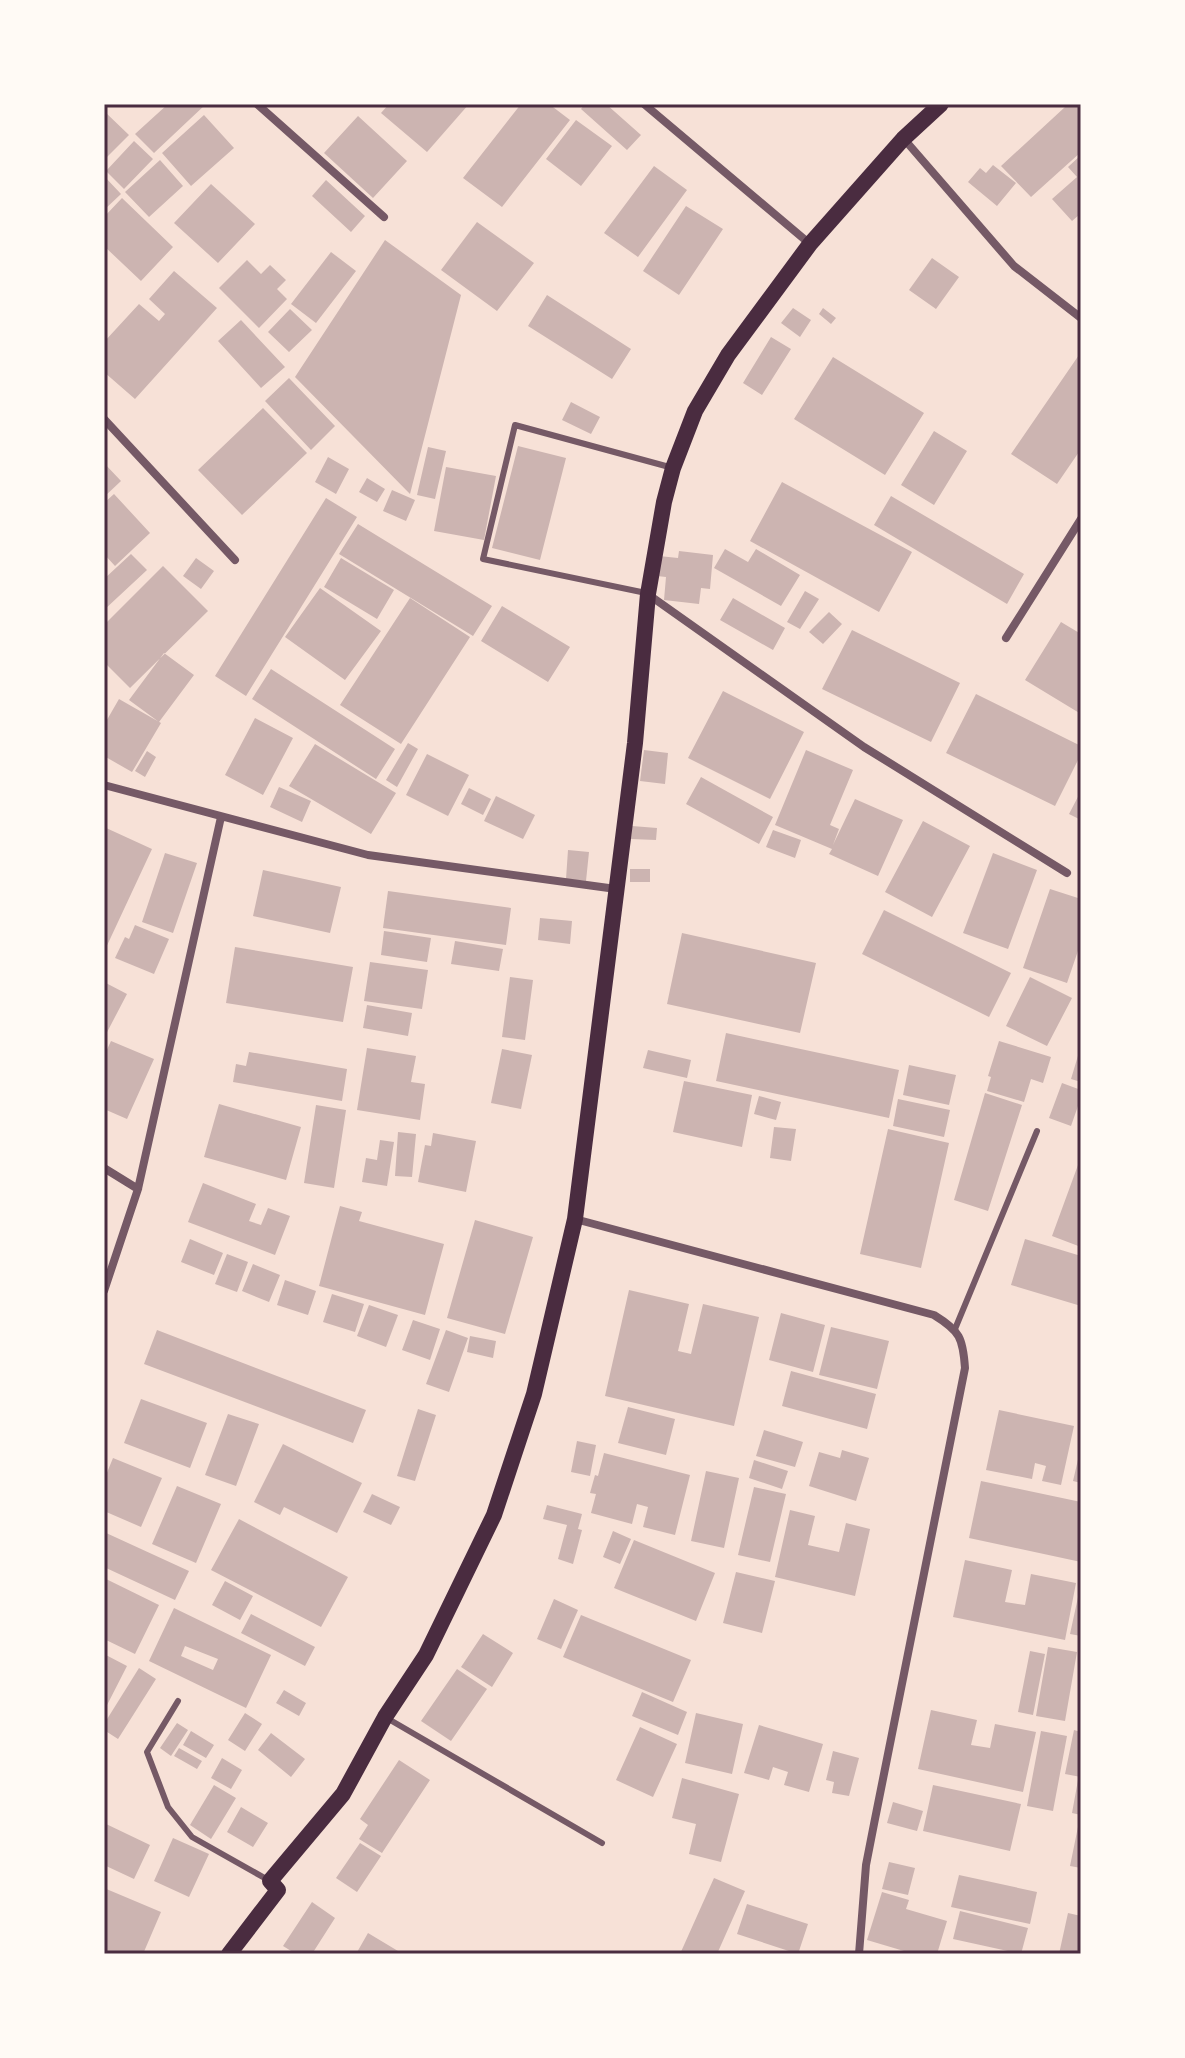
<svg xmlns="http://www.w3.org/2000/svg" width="1185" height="2058" viewBox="0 0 1185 2058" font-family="Cabin,sans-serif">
<rect width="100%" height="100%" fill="#f7e1d7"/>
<path fill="#ccb4b1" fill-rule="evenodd" d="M168 104H206L154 153 135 134Z
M389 104H469L427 152 381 113Z
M521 104H549L570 120 502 207 463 178Z
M585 104H606L641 135 627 150 581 109Z
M1061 104H1075L1081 111V152L1031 197 1001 166 1065 107Z
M104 111 129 135 107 157 104 154Z
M204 115 234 148 191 186 162 153Z
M358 116 407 161 373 198 324 153Z
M576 120 612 146 581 186 546 159Z
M134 141 153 159 124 189 106 171Z
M1081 155V218L1079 215 1072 221 1052 199 1077 177 1068 167Z
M160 160 183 186 149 217 125 192Z
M993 165 1016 183 997 206 968 182 980 168 986 173Z
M654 166 687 190 638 257 604 233Z
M104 176 121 194 104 210Z
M326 180 365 216 351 232 312 196Z
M211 184 255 224 218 263 174 223Z
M122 198 173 247 141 281 104 246V217Z
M686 206 723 229 679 295 643 271Z
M477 222 534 263 497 311 441 270Z
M385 240 461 295 410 494 295 377Z
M331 252 356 271 316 323 291 304Z
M932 258 959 277 936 309 909 290Z
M247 260 261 274 270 265 286 280 277 289 287 299 259 328 219 288Z
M174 271 217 308 135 399 104 372V342L139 304 159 321 165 314 149 299Z
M547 295 631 349 612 379 528 326Z
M793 308 811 320 800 337 781 323Z
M823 308 836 318 831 324 819 314Z
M290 309 312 330 289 352 268 332Z
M241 320 285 367 261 388 218 341Z
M771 337 791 349 762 395 743 383Z
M1081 352V449L1057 484 1011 454Z
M833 357 924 413 885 475 794 419Z
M289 378 335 426 311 450 265 401Z
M571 402 600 417 591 434 562 420Z
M263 408 307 453 242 515 198 470Z
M934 431 967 451 934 505 901 485Z
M518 446 566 458 540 560 492 548Z
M428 447 446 451 435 499 417 495Z
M328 457 349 469 336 494 315 482Z
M104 463 121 481 104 497Z
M446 467 496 476 484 540 434 531Z
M367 478 385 489 377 502 359 492Z
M782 482 912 552 879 612 750 541Z
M392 490 415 500 406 521 383 511Z
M114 494 150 533 115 566 104 554V503Z
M891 496 1024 574 1007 604 874 525Z
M326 498 357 517 246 696 215 676Z
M358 524 492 606 473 636 339 554Z
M725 549 748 562 756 549 800 575 781 606 714 568Z
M679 551 713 555 710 589 701 588 699 604 664 600 666 577 657 576 659 556 678 558Z
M131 554 147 570 104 610V579Z
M196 558 214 571 201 589 183 576Z
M341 558 394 590 377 619 324 587Z
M163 566 208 611 130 688 104 662V625Z
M320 588 381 631 345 680 285 637Z
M805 591 819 599 800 629 787 622Z
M410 598 470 637 401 744 340 705Z
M733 598 785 628 773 650 720 620Z
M502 606 570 647 548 682 481 641Z
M829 612 842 624 823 644 809 632Z
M1061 622 1081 634V714L1025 680Z
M852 630 960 683 931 742 822 689Z
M164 653 194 675 159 722 129 700Z
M271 669 395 749 376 779 252 699Z
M723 691 804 732 770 799 688 758Z
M976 694 1081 746V754L1055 806 946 753Z
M119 699 161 723 132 772 104 756V725Z
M255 718 293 738 263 795 225 775Z
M408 743 418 749 397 787 386 780Z
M315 744 396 793 371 834 289 786Z
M644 750 668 753 665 784 640 781Z
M806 750 853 770 830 825 839 829 833 845 855 799 903 820 878 876 829 854 832 849 775 825Z
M147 751 156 757 145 777 135 771Z
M427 754 469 775 448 816 406 795Z
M701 777 773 817 759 844 686 804Z
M279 787 311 801 302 822 270 807Z
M469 788 491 799 483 815 461 804Z
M1081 791V820L1069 814Z
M496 796 535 815 523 839 484 821Z
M923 821 970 846 932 917 885 892Z
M632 826 657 828 656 840 631 839Z
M104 827 152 849 104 952Z
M773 830 801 840 795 858 766 847Z
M568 850 589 852 586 881 566 879Z
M165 853 197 863 173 933 142 922Z
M993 853 1037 870 1008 949 963 933Z
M630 869H650V882H630Z
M263 870 341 887 330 933 253 916Z
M1050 889 1081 899V942L1067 983 1023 968Z
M388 891 511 908 506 945 383 928Z
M884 910 1011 973 989 1017 862 954Z
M540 918 572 921 570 944 538 940Z
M135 925 169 939 154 974 115 958 125 937 129 939Z
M384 931 431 938 427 962 381 955Z
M682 933 816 963 800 1033 667 1004Z
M455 941 503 949 499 971 451 964Z
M235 947 353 967 343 1022 226 1003Z
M370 962 428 970 422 1009 364 1001Z
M510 977 533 980 525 1040 502 1037Z
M1030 977 1072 998 1047 1046 1006 1026Z
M104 982 127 994 104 1038Z
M367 1005 412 1013 408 1036 363 1028Z
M726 1033 899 1070 889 1118 716 1081Z
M111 1041 154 1059 127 1119 104 1109V1056Z
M999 1041 1051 1057 1043 1083 1031 1079 1024 1102 987 1091 991 1077 988 1076Z
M367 1048 416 1056 411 1082 425 1084 420 1120 357 1110Z
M502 1049 532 1055 521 1109 491 1103Z
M1080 1049H1081V1082L1071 1079Z
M648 1050 691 1060 687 1078 643 1068Z
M249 1052 347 1069 342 1101 233 1082 236 1064 246 1066Z
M909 1065 956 1075 949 1105 903 1095Z
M684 1081 752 1095 742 1147 673 1132Z
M1062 1083 1081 1090V1107L1078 1106 1071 1126 1049 1118Z
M985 1093 1022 1105 988 1211 954 1200Z
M759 1096 781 1102 776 1120 754 1114Z
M898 1099 950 1110 944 1137 893 1126Z
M219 1104 301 1127 286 1180 204 1157Z
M316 1105 346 1110 334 1188 304 1183Z
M774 1127 796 1129 791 1161 770 1158Z
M888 1129 949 1143 921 1268 860 1254Z
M398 1132 416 1134 412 1177 395 1176Z
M433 1133 476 1141 466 1192 418 1182 425 1145 431 1146Z
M380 1140 394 1142 387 1186 362 1182 366 1158 377 1160Z
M1078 1165 1081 1166V1247L1052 1236Z
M203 1183 256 1204 249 1221 261 1225 268 1208 290 1216 275 1255 188 1222Z
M340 1206 362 1212 359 1221 444 1244 425 1315 319 1286Z
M475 1220 533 1237 505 1334 447 1318Z
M190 1239 223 1253 214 1275 181 1262Z
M1025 1239 1081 1256V1306L1011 1285Z
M227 1254 248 1262 237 1292 215 1284Z
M253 1264 280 1275 269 1302 242 1291Z
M285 1280 316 1291 308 1315 277 1305Z
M629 1290 689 1304 678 1351 691 1354 703 1304 759 1317 734 1426 605 1396Z
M332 1294 364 1304 355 1332 323 1322Z
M369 1305 398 1315 386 1347 357 1336Z
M781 1313 825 1325 813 1372 769 1360Z
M413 1320 440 1329 430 1360 402 1350Z
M831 1327 889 1341 877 1389 819 1375Z
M157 1330 366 1410 353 1443 144 1364Z
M446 1330 468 1338 449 1392 426 1384Z
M470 1336 496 1341 493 1358 467 1352Z
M791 1371 876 1394 867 1429 782 1406Z
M141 1399 207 1423 190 1468 124 1443Z
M628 1407 675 1419 666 1455 618 1443Z
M418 1409 436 1415 415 1481 397 1476Z
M999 1410 1074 1426 1061 1485 1042 1481 1046 1466 1035 1463 1032 1479 986 1470Z
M228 1414 259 1424 236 1486 205 1475Z
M764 1430 803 1442 795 1467 756 1456Z
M577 1441 596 1445 590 1476 571 1472Z
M283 1444 362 1483 337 1533 284 1507 280 1515 254 1502Z
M842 1450 869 1458 856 1501 809 1486 819 1452 840 1458Z
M1080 1451H1081V1483L1073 1481Z
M604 1453 690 1475 675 1535 643 1527 648 1507 637 1504 632 1524 591 1513 596 1494 590 1493 595 1475 598 1476Z
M113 1458 162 1478 141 1527 104 1511V1480Z
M754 1460 788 1471 782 1489 749 1478Z
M706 1471 739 1478 724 1548 691 1541Z
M981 1481 1081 1502V1562L969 1538Z
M177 1486 221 1504 196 1563 152 1544Z
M754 1487 786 1494 770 1562 738 1555Z
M372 1494 400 1507 391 1525 363 1512Z
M547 1505 582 1514 578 1529 582 1530 573 1564 558 1559 567 1525 543 1519Z
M790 1510 815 1516 808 1545 839 1552 846 1523 870 1529 855 1596 775 1577Z
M239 1519 348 1577 321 1627 211 1570Z
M613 1531 631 1539 620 1564 603 1557Z
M104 1532 189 1571 175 1600 104 1567Z
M634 1540 715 1573 696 1621 614 1588Z
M965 1560 1012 1570 1005 1602 1025 1605 1031 1574 1076 1583 1065 1640 953 1617Z
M736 1572 775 1581 762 1633 723 1623Z
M104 1578 159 1605 135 1654 104 1639Z
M225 1581 253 1596 240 1620 212 1605Z
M1080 1588H1081V1636L1070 1634Z
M554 1599 578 1610 561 1649 537 1639Z
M174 1608 271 1655 246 1708 149 1661ZM185 1646 218 1659 213 1670 181 1656Z
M251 1614 315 1647 305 1666 241 1633Z
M581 1615 691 1660 673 1702 563 1657Z
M483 1634 513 1653 492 1687 461 1667Z
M1048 1647 1077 1652 1065 1721 1036 1716Z
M1030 1651 1045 1654 1033 1715 1018 1712Z
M104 1654 127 1666 104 1711Z
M139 1668 156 1679 118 1739 104 1730V1724Z
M457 1669 487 1689 451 1741 421 1721Z
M284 1690 306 1703 299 1716 276 1703Z
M642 1692 687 1712 678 1735 632 1716Z
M931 1710 977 1720 971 1745 990 1748 995 1724 1036 1732 1023 1792 918 1769Z
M245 1713 262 1724 245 1751 228 1740Z
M696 1713 743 1724 732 1774 685 1763Z
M177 1723 188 1730 171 1756 160 1748Z
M759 1725 823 1744 809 1792 784 1785 788 1772 773 1767 769 1780 744 1773Z
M640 1727 677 1744 653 1797 616 1780Z
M1074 1730 1081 1732V1777L1065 1774Z
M191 1731 214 1745 206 1758 183 1745Z
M1041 1731 1067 1736 1053 1811 1027 1806Z
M271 1733 305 1759 291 1777 258 1750Z
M179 1748 202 1761 197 1769 174 1756Z
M833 1751 859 1758 849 1796 832 1793 834 1782 826 1780Z
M222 1758 242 1770 231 1789 211 1778Z
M399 1760 430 1780 382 1853 359 1839 368 1825 360 1819Z
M682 1778 739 1794 721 1862 689 1854 696 1824 672 1818Z
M1078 1780 1081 1781V1815L1072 1813Z
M214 1785 236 1798 211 1839 190 1825Z
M933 1785 1021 1804 1010 1851 923 1831Z
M893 1802 923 1811 917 1831 887 1823Z
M241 1807 268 1823 253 1847 227 1832Z
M1080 1817H1081V1868L1070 1866Z
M104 1823 150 1845 134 1879 104 1865Z
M173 1838 209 1854 189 1897 154 1881Z
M360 1843 381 1856 357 1892 336 1878Z
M889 1862 915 1868 908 1895 882 1889Z
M959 1875 1037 1892 1030 1924 951 1907Z
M714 1878 745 1891 717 1954H680Z
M104 1888 161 1912 143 1954H111L104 1951Z
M882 1892 909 1900 906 1909 947 1921 937 1954H914L867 1940Z
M312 1902 335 1918 312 1954H296L283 1946Z
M747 1904 808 1924 798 1954 737 1934Z
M960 1911 1028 1928 1021 1954 953 1939Z
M1068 1913 1081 1916V1938L1077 1954H1059Z
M368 1933 403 1954H356Z"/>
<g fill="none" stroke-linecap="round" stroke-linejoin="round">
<path stroke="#755966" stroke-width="6" d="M646 593 483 559 515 425 673 468
M955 1329 1037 1131
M178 1701 147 1752 168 1807 192 1837 270 1881
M385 1717 602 1843"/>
<path stroke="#755966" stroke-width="8" d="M257 104 384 217
M644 104 810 244
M904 139 1014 266 1081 318
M104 419 235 560
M649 595 864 747 1067 873
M1006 638 1081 519
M104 785 368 855 616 889
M104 1168 138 1189
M575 1219 934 1315C960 1331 963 1338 965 1368L874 1824 866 1865 859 1954
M104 1291 138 1189 221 817"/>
<path stroke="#4a2c40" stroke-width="16" d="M229 1954 278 1890 270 1881 343 1794 385 1717 426 1655 494 1515 534 1394 575 1219 635 743 648 594 664 502 673 468 695 411 728 355 810 244 903 139 941 104"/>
</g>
<rect width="1185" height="2058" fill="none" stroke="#fffaf5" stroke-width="212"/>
<rect x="106" y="106" width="973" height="1846" fill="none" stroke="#4a2c40" stroke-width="3"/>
</svg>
